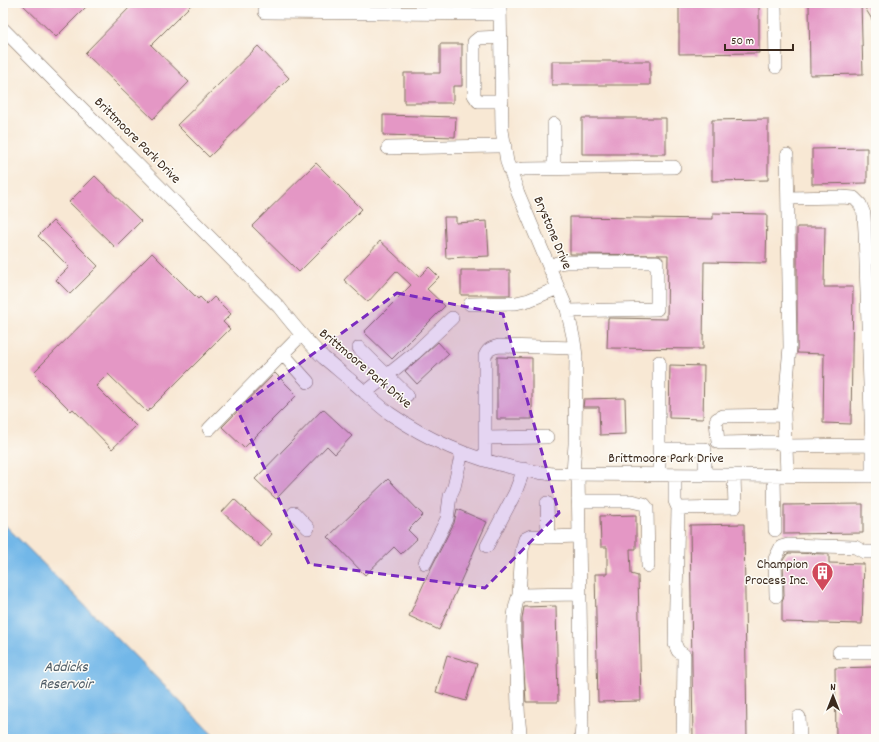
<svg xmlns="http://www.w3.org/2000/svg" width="879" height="742" viewBox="0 0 879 742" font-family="Dekko,sans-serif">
<rect width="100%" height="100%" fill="#fdfcf7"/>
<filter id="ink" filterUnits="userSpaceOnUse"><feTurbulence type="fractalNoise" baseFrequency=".025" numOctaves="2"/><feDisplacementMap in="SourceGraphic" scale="8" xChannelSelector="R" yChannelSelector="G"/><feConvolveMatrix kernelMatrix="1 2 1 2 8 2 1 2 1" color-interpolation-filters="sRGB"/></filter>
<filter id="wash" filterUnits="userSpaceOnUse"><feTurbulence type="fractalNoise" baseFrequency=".012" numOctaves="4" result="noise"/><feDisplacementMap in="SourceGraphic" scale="16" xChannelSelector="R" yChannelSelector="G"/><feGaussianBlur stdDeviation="0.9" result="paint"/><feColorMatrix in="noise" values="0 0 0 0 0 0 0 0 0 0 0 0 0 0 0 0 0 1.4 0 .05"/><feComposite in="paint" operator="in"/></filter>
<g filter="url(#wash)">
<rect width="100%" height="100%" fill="#f8e8d4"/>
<path fill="#72b7e8" stroke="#567083" d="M3 523 217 739H3Z"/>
<g id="blocks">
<path fill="#e497c5" d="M21 3H90L56 37Z
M134 3H193L151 45 189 82 153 119 85 53Z
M679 3H759V53L679 54Z
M809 3H861L863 74 810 75Z
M862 3H876V26Z
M440 44H462V86H453V103H404V73H440Z
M258 46 289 78 209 157 177 125Z
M552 61H650V85H552Z
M383 115 456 117 455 137 383 135Z
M582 118H666V154H582Z
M768 119V180L712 181V120Z
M867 148V183L812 184V149Z
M316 163 362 209 299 272 252 226Z
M95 176 141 221 115 247 69 202Z
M713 213 767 214 766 263 704 262 703 349 607 348 608 318 667 319 668 255 570 254V217L713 219Z
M444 217H456V223L487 221 489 256 446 258Z
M53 221 98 266 70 294 56 280 69 267 38 236Z
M797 227H825L824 287H853L851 424 823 423 824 354 797 353Z
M380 241 419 277 429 267 439 277 427 289 445 306 392 359 364 332 411 285 396 271 368 302 344 280Z
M152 253 198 299 200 297 207 304 214 297 231 314 223 322 230 329 147 412 108 374 96 386 136 426 112 449 73 409 71 411 33 373Z
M461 270H510V295H461Z
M438 342 449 354 417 384 405 371Z
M497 357 532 358V419H497Z
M670 365 704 366 703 419 669 418Z
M275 373 297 395 244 448 222 427Z
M625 398 626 434 600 435 599 407H583L584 399Z
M323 409 352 436 335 454 327 446 276 499 255 479Z
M388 479 423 515 408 530 417 539 401 554 394 547 365 575 328 537Z
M234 499 272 534 261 547 222 512Z
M863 504V533L784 534V505Z
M457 509 487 522 439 630 409 616 431 568 454 523Z
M636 515V549H630L631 574 638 576 641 701 598 702 595 574H607V547H601L600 516Z
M744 524 747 739H693L690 525Z
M789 553 829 554V563L864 564 862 624 782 622V601L784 596 783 560 787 554Z
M556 606 558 702H526L522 641V619L524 607Z
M447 655 477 664 466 701 436 692Z
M873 667 874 739H836L835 668Z"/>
</g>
</g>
<g filter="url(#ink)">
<use href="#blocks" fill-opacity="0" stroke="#7d6c5e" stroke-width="1"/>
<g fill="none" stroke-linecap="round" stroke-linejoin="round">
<defs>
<path id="minor" d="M265 3V12L500 14
M500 3 502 130 507 162 518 193 567 309 574 341 576 356 575 444 573 474
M775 3 776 67
M3 29 279 307C293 325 307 342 324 358 334 366 344 375 354 383 366 393 377 404 389 413 438 447 495 468 553 474L876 476
M501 37 479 38 474 42V95L478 101H502
M554 124V169
M388 148 497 146 505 145
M510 171 524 169 674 167
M788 198 842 197 854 198 860 204 864 214 865 232 872 445
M549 267 557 263 566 262H657V309L568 311
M470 304 516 303 529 300 558 288
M359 348 407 395
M282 353 308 382
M365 393 415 353 452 318
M784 413 785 446 872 445V476
M209 429 301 335
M485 438 547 437
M659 449H705V475
M485 460V356C488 349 491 348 499 346L575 348
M578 474 582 726 581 739
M659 475V362
M675 475V501L678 508 735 507 734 475
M774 475 775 530
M787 475 786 447C783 443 778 443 773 442L720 443 718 442 716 421 717 419 723 416 780 415 784 413 790 347 787 155
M578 501H631L644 504 647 508 648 566
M547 503 548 537 579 536
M678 508 675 644 678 651 684 655 683 739
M294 513 308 528
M487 546 515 493 524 469
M425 563 447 519 450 496 454 487 462 452
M519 595 522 550 525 539 531 536 548 537
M776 596 775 559 781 547 788 545 855 547 864 552H876
M839 652H876
M799 717 800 739
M521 739C517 717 518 693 517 671 516 646 509 619 519 595L580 594"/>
</defs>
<use href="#minor" stroke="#7d6c5e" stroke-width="14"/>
<use href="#minor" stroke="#fff" stroke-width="13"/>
</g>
</g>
<path fill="#7b2cbf" fill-opacity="0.2" stroke="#7b2cbf" stroke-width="3" stroke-dasharray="8 5" stroke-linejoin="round" d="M397 293 503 314 559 513 485 588 309 564 237 409Z"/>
<defs>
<symbol id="building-pin" viewBox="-11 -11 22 30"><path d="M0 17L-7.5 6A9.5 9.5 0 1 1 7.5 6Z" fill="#d1495b" stroke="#fdfcf7"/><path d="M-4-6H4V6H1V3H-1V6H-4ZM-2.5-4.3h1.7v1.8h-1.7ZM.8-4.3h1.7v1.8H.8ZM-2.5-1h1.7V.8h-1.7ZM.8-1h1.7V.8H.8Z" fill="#fff"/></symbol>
</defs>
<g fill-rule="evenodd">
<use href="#building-pin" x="810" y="560" width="25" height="34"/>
</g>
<g text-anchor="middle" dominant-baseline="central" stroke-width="3" stroke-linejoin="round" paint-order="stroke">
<g font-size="14" fill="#3b2a1e" stroke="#fdfcf7">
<text transform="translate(137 141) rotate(45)">Brittmoore Park Drive</text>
<text transform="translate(552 233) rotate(67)">Brystone Drive</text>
<text transform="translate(365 369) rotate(40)">Brittmoore Park Drive</text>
<text x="666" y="459">Brittmoore Park Drive</text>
</g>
<g font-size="14" fill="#3b2a1e" stroke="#fdfcf7" text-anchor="end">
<text x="808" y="565">Champion<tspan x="808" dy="16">Process Inc.</tspan></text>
</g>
<g font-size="15" font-style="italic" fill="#4e5b65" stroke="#fdfcf7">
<text x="66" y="668">Addicks<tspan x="66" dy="17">Reservoir</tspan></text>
</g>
</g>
<rect width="879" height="742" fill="none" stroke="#fdfcf7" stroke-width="16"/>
<g transform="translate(833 696)" stroke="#fdfcf7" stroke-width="3" paint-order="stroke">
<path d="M0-3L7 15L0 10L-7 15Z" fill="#3b2a1e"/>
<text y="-6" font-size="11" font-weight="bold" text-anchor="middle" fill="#3b2a1e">N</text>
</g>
<path d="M725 44v6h68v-6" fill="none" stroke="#3b2a1e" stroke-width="2"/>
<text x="731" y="44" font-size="12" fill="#3b2a1e" stroke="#fdfcf7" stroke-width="3" paint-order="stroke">50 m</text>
</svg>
